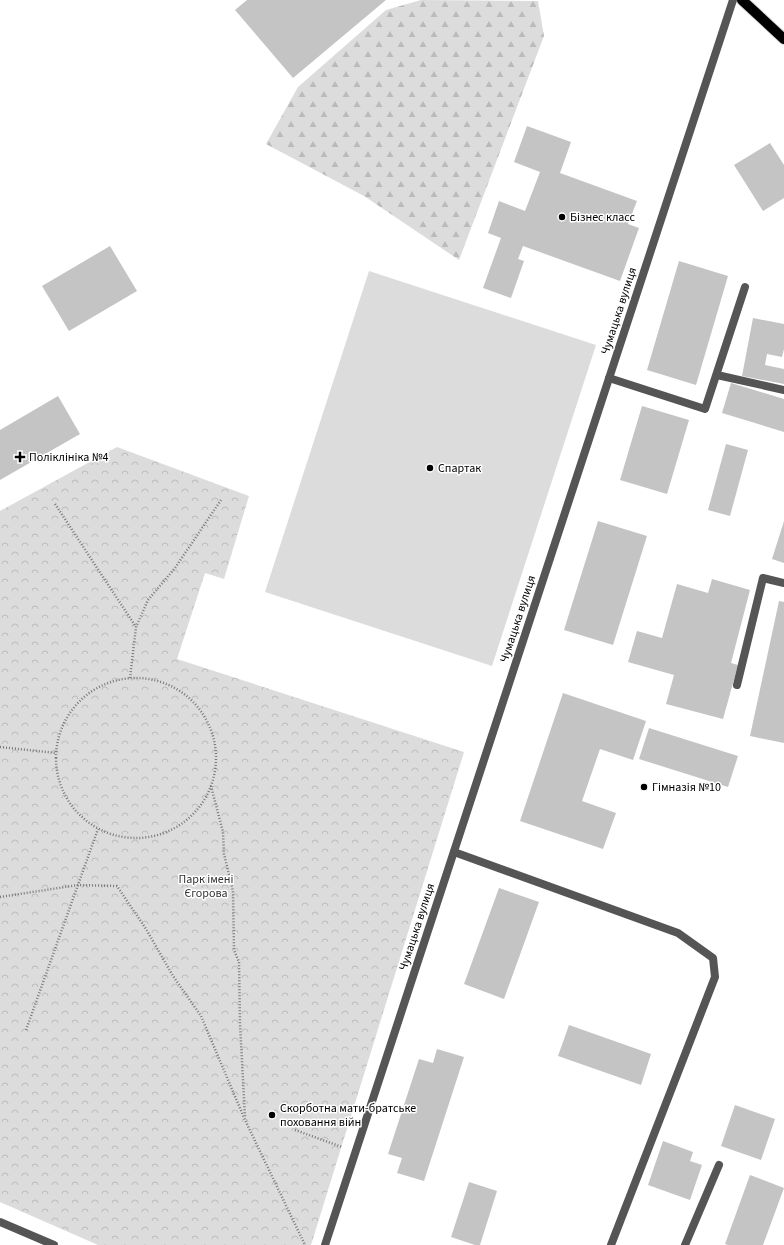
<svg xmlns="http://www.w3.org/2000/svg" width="784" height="1245" viewBox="0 0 784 1245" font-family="'Source Sans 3',sans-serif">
<defs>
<pattern id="forest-firs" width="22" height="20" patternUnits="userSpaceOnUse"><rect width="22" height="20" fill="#dcdcdc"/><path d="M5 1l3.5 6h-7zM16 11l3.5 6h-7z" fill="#bbb"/></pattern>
<pattern id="park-crowns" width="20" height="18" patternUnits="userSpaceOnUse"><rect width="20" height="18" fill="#dcdcdc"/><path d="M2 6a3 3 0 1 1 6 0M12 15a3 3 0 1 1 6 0" fill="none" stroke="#bbb"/></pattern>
</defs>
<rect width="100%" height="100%" fill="#fff"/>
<path fill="url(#forest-firs)" d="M421 0 538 1 544 36 459 260 364 196 266 144 298 87 386 10Z"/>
<path fill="url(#park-crowns)" d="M117 447 249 496 224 579 205 573 177 659 464 752 311 1245H98L0 1202V511Z"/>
<path fill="#dcdcdc" d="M369 271 596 345 492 666 265 592Z"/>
<path fill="#c4c4c4" d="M247 0H386L293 78 235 10Z
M527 126 571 142 560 173 637 201 628 224 639 228 620 281 523 246 518 259 524 261 511 298 483 288 501 238 488 233 499 201 525 211 540 172 514 162Z
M770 143 784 165V198L763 211 734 165Z
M110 246 137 291 69 331 42 286Z
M679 261 728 276 696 385 647 370Z
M753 318 784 324V349L782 357 767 354 765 365 784 369V384L742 376Z
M731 383 784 399V432L722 413Z
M58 396 80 434 0 480V430Z
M642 406 689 420 667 494 620 480Z
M726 444 748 450 730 516 708 510Z
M598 521 647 536 613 645 564 630Z
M784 521V563L772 559Z
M712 579 750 590 731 663 738 665 723 719 666 704 674 675 628 662 637 631 662 638 677 584 708 593Z
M779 601 784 602V743L750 736Z
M563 693 646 721 633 760 600 749 582 801 616 813 603 849 520 821Z
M649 728 738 756 728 787 639 759Z
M499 888 539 902 504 999 464 984Z
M569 1025 651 1054 641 1085 558 1056Z
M437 1049 464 1057 424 1181 397 1173 402 1158 388 1154 419 1059 433 1063Z
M735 1105 775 1119 761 1160 721 1146Z
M663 1141 693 1152 690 1161 702 1165 690 1200 648 1185Z
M750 1175 784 1188 763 1245H728L725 1244Z
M469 1182 497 1191 480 1245H475L451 1237Z"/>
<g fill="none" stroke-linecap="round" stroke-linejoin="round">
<defs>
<path id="primary" d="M742 0 784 39"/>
</defs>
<use href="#primary" stroke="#dbdbdb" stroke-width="12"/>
<path stroke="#777" stroke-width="2.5" stroke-dasharray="1 2" stroke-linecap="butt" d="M55 504 136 627
M130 678 136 627 148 600 175 568 221 500
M56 758a80 80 0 1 1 160 0a80 80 0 1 1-160 0Z
M0 747 56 753
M211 786 223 832 224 854 233 891 234 950 239 962 240 1024 245 1117
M0 897 78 885 117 886 146 929 173 976 201 1016 245 1120 305 1245
M26 1030 98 829
M295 1130 342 1147"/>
<path stroke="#555" stroke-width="8" d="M717 375 784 390
M609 378 705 409 745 287
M737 685 763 578 784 583
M454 852 678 933 713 958 715 977 611 1245
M685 1245 719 1165"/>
<path stroke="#555" stroke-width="8" d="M0 1222 54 1245
M325 1245 733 0"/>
<use href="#primary" stroke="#000" stroke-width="10"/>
</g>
<g fill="#000" stroke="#fff" stroke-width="1.5">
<circle cx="562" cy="217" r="4"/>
<path d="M18 451h4v4h4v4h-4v4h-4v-4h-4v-4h4z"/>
<circle cx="430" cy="468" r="4"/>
<circle cx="644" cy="787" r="4"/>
<circle cx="272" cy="1115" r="4"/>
</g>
<g text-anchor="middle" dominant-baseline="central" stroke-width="3" stroke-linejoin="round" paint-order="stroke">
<g font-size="12" fill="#000" stroke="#fff" text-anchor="start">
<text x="570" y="217">Бізнес класс</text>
<text x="29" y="457">Поліклініка №4</text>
<text x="438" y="468">Спартак</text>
<text x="652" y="787">Гімназія №10</text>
<text x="280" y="1108">Скорботна мати-братське<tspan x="280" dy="14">поховання війн</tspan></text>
</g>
<g font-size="12" fill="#000" stroke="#fff">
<text transform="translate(619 311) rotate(-72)">Чумацька вулиця</text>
<text transform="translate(518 619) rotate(-72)">Чумацька вулиця</text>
<text transform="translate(417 927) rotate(-72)">Чумацька вулиця</text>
</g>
<g font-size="12" fill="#333" stroke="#fff">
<text x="206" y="879">Парк імені<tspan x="206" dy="14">Єгорова</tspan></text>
</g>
</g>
</svg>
